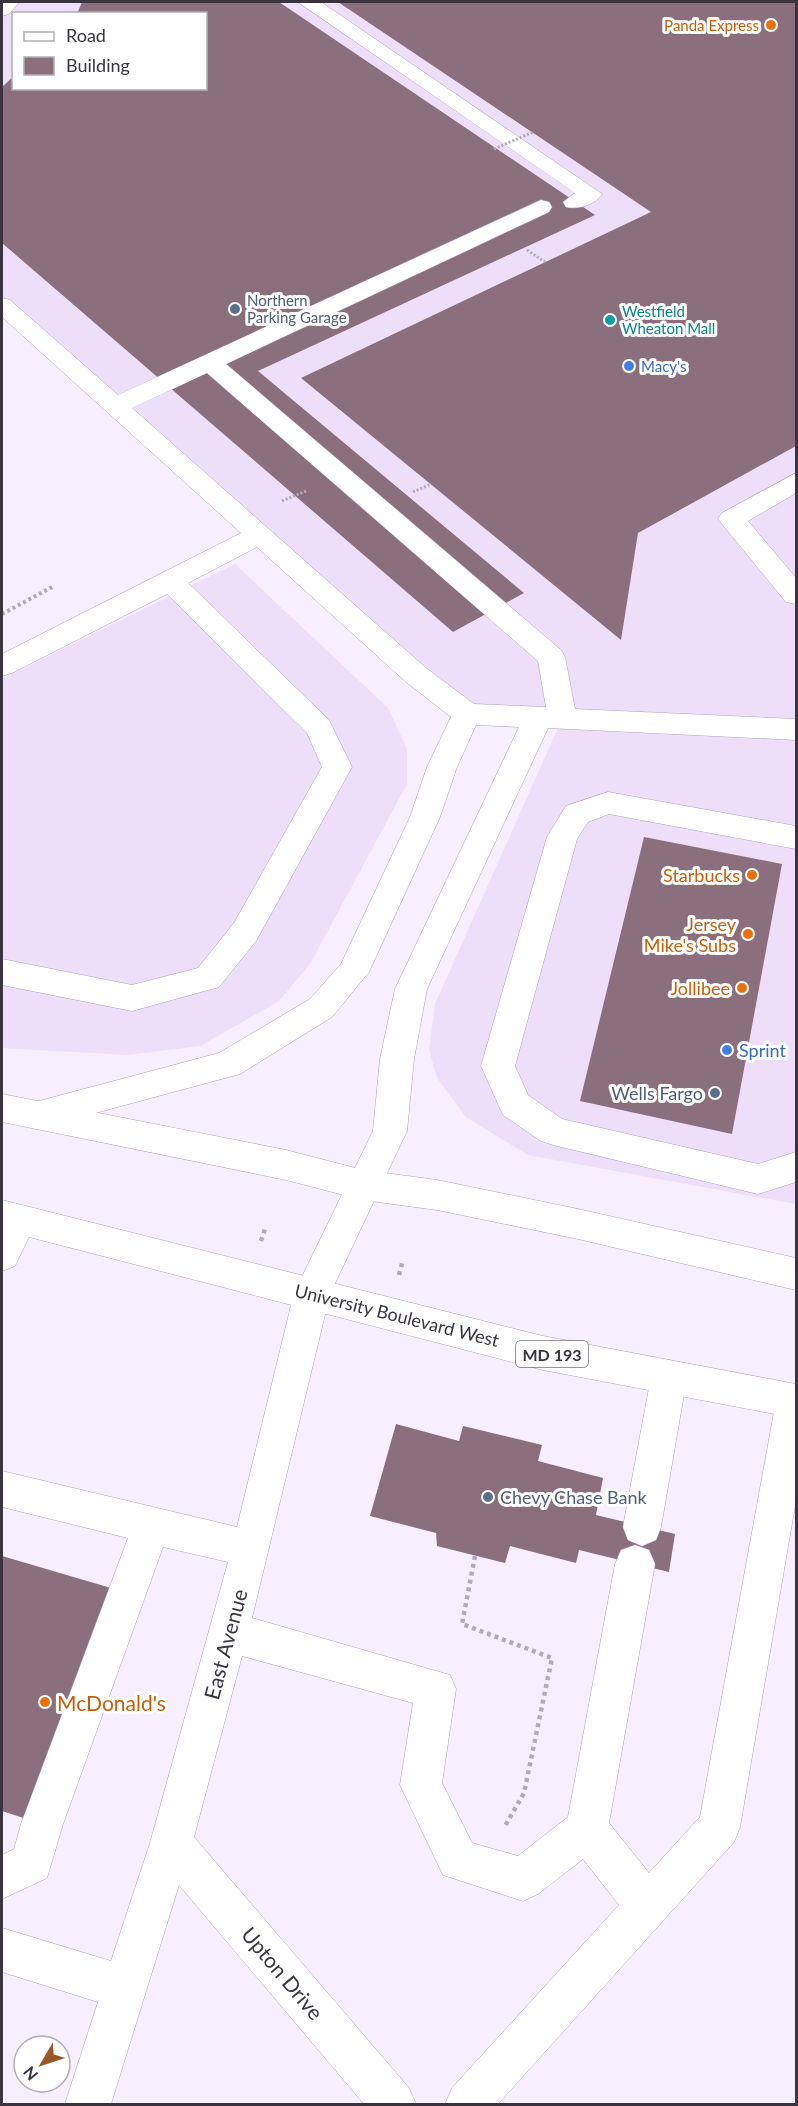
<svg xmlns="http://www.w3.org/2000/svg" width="798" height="2106" viewBox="0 0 798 2106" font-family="Lato,sans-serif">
<rect width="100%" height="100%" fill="#f7eeff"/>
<path fill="#eddefa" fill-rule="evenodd" d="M9 2H796V1204L528 1155 466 1117 437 1078 429 1050 435 1004 562 719 467 714 416 675 2 305V10ZM14 14H206V88H14Z
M235 564 388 708 407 749V784L310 964 279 1001 200 1046 127 1055 2 1048V679Z"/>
<path fill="#8c6f7d" d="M82 2H279L595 215 258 371 524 593 453 632 2 243V87L14 76V88H206V14H77Z
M338 2H796V446L638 533 621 640 301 378 651 212Z
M644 837 782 864 732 1134 580 1101Z
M396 1424 459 1441 463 1426 542 1445 538 1461 603 1478 596 1515 675 1534 669 1572 579 1550 576 1563 510 1546 505 1563 437 1546 436 1533 370 1516Z
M2 1556 128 1593 42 1824 2 1811Z"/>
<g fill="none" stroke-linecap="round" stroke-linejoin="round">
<defs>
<path id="minor" d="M2 2H19L9 14 2 16Z
M298 2H321L602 194C595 205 578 210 566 207L563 202 575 193Z
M541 200 549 202 552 207 549 212 226 364 561 650 565 657 575 709 796 719V740L548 728 427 989 414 1059 407 1131 330 1294 252 1618 450 1675 456 1689 442 1783 472 1843 518 1856 568 1817 615 1564 621 1550 635 1545 649 1550 655 1564 609 1823 649 1873 700 1817 776 1401 782 1389 796 1384V1500L740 1827 734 1842 498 2104H445L452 2088 619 1905 583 1859 538 1894 523 1901 443 1875 400 1785 413 1703 242 1656 194 1837 409 2088 416 2104H364L179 1885 111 2104H65L98 2002 2 1972V1928L111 1961 150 1843 228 1562 163 1547 63 1824 47 1878 2 1899V1855L14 1849 21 1824 128 1538 2 1507V1471L237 1527 294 1293 373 1131 380 1059 395 989 519 727 476 725 457 767 440 817 369 972 332 1017 240 1074 36 1129 24 1125 19 1115 24 1105 219 1053 310 999 341 964 410 817 427 767 451 717 406 682 257 547 188 583 329 720 352 767 256 941 219 987 132 1011 2 985V959L132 985 198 968 234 923 322 767 307 733 167 594 12 673 2 676V654L241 533 2 317V298L10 300 118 395ZM207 373 538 661 546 707 474 704 426 668 132 408Z
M796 473V493L748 521 796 578V604L786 602 718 519 722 513Z
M608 792 796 826V849L609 814 588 822 577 839 515 1066 528 1095 562 1119 758 1164 796 1152V1182L758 1194 553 1145 541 1141 503 1115 481 1066 547 837 566 806Z
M19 1205 31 1209 37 1220 15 1266 2 1271V1219L7 1209Z
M669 1360 682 1365 687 1377 661 1527 656 1540 642 1546 628 1540 623 1527 651 1377 656 1365Z"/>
<path id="major" d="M2 1094 286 1150 363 1170 437 1180 578 1209 796 1258V1290L578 1239 437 1210 363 1200 286 1180 2 1122Z
M2 1200 543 1336 796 1384V1418L543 1370 2 1230Z"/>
</defs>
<use href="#minor" stroke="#afa1bc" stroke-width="1"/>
<use href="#major" stroke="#afa1bc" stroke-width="1"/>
<path stroke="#b2aab9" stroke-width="3" stroke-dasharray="2 2" stroke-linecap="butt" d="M527 250 545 262
M413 492 431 484
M282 501 306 491"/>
<path stroke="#b2aab9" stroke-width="4" stroke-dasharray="3 3" stroke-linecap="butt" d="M2 614 54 586"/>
<path stroke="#b2aab9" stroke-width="4.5" stroke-dasharray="4 4" stroke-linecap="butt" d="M261 1241 266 1226
M399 1275 403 1260
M475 1556 462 1624 552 1658 524 1793 505 1826"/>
<use href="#minor" fill="#fff" fill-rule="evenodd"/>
<use href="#major" fill="#fff" fill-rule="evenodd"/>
<path stroke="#b2aab9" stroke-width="3" stroke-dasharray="2 2" stroke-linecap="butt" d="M494 149 533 132"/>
</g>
<g fill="#e8710a" stroke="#fff" stroke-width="2">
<circle cx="771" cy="25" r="6"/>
<circle cx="752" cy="875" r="6"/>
<circle cx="748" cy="934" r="6"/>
<circle cx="742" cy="988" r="6"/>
<circle cx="45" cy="1702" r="6"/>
</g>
<g fill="#5c6f8a" stroke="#fff" stroke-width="2">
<circle cx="235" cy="309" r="6"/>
<circle cx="715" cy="1093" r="6"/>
<circle cx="488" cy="1497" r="6"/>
</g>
<circle fill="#0f9aa8" stroke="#fff" stroke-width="2" cx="610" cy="320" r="6"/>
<g fill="#3f7fe0" stroke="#fff" stroke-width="2">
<circle cx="629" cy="366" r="6"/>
<circle cx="727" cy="1050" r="6"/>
</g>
<g text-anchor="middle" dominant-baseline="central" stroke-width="6" stroke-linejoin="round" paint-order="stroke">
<g font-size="15" fill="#c56008" stroke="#fff" text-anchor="end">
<text x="759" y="25">Panda Express</text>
</g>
<g font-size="15" fill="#4e5e75" stroke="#fff" text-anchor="start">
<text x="247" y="300">Northern<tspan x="247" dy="17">Parking Garage</tspan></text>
</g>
<g font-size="15" fill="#0d838f" stroke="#fff" text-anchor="start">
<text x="622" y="311">Westfield<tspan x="622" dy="17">Wheaton Mall</tspan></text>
</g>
<g font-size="15" fill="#366cbe" stroke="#fff" text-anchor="start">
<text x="641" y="366">Macy's</text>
</g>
<rect fill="#fff" stroke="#757179" stroke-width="1.5" x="516" y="1341" width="72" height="26" rx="4.5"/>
<g font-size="16" font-weight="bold" fill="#3a343f">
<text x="552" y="1354">MD 193</text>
</g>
<g font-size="18" fill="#c56008" stroke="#fff" text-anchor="end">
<text x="740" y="875">Starbucks</text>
<text x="736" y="924">Jersey<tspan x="736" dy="21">Mike's Subs</tspan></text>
<text x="730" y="988">Jollibee</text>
</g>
<g font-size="18" fill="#366cbe" stroke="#fff" text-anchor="start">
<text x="739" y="1050">Sprint</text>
</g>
<g font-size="18" fill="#4e5e75" stroke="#fff" text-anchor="end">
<text x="703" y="1093">Wells Fargo</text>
<text x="500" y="1497" text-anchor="start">Chevy Chase Bank</text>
</g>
<g font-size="18" fill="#3a343f" stroke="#fff">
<text transform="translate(397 1315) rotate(14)">University Boulevard West</text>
</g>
<g font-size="21" fill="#3a343f" stroke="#fff">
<text transform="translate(225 1644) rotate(-75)">East Avenue</text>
<text transform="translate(283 1973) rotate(50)">Upton Drive</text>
</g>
<g font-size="21" fill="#c56008" stroke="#fff" text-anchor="start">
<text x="57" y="1702">McDonald's</text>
</g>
</g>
<rect width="798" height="2106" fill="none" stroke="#3a343f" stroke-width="6"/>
<rect x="12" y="12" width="195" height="78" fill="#ffffff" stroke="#b0aeb2" stroke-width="1.5"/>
<rect x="24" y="32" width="30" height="9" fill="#ffffff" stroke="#b0aeb2" stroke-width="1.5"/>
<text x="66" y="42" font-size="18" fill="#3a343f">Road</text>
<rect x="24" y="57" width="30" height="18" fill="#8c6f7d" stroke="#b0aeb2" stroke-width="1.5"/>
<text x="66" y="72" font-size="18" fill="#3a343f">Building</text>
<g transform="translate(42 2064) rotate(231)"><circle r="28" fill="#ffffff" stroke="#b0aeb2" stroke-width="1.5"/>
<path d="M0-4.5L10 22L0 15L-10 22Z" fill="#9b562a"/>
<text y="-9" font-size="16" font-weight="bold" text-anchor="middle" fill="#3a343f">N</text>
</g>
</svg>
